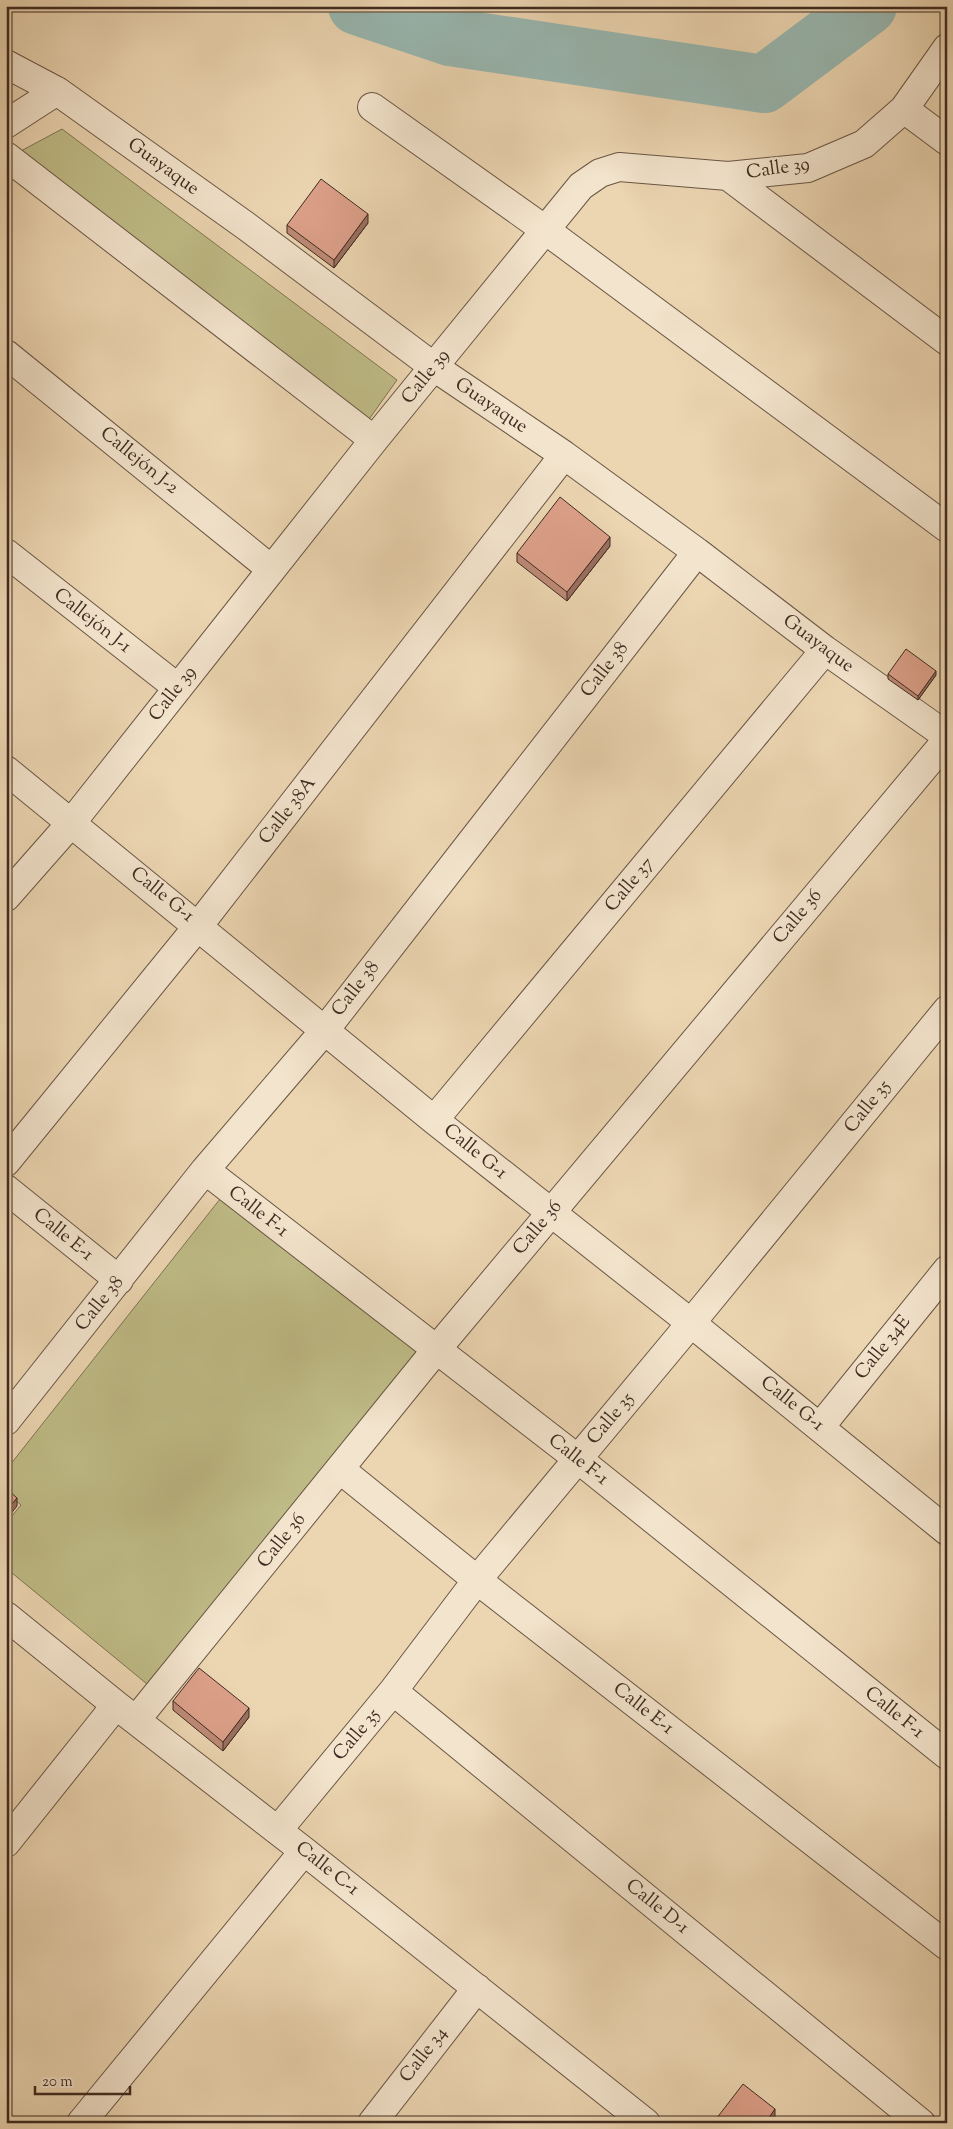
<svg xmlns="http://www.w3.org/2000/svg" width="953" height="2129" viewBox="0 0 953 2129" font-family="'Sorts Mill Goudy',serif">
<rect width="100%" height="100%" fill="#ecd6b2"/>
<filter id="stains"><feTurbulence type="fractalNoise" baseFrequency=".004" numOctaves="4"/><feColorMatrix values="0 0 0 0 .2 0 0 0 0 .09 0 0 0 0 .02 0 0 0 .5 -.17"/></filter>
<radialGradient id="worn" r=".72"><stop offset=".6" stop-color="#630" stop-opacity="0"/><stop offset="1" stop-color="#630" stop-opacity=".3"/></radialGradient>
<path fill="#bfbc87" stroke="#7f7454" d="M62 129 397 380 367 422 19 152Z
M224 1194 420 1353 147 1684 6 1568V1523L21 1505 6 1492V1470Z"/>
<g fill="none" stroke-linecap="round" stroke-linejoin="round">
<path stroke="#99b8b1" stroke-width="58" d="M357 6 450 37 764 84 868 6"/>
<defs>
<path id="minor" d="M6 64 57 91 246 226 434 367 564 455 697 552 825 650 947 736
M372 107 544 229 947 528
M904 109 947 141
M6 124 57 91
M6 156 374 440
M728 176 947 341
M6 354 271 569
M6 553 178 688
M6 770 434 1120 691 1323 947 1531
M6 897 72 822 374 440 581 186 600 173 619 167 728 176 808 168 864 144 904 109 947 48
M434 1120 825 650
M6 1162 199 925 564 455
M205 1170 578 1459 947 1755
M6 1189 119 1280
M6 1421 205 1170 325 1030 697 552
M820 1427 947 1270
M341 1470 477 1580 947 1946
M6 1616 116 1705 304 1851 646 2123
M393 1691 921 2123
M136 1720 436 1350 947 740
M278 1830 393 1691 477 1580 691 1323 947 1010
M6 1843 116 1705
M81 2123 304 1851
M372 2123 477 1988"/>
</defs>
<use href="#minor" stroke="#6a5645" stroke-width="30"/>
<use href="#minor" stroke="#f3e4cd" stroke-width="28"/>
</g>
<path fill="#be8a77" stroke="#3f2b21" d="M368 223 334 268 287 233V225Z
M610 546 567 601 517 562V553Z
M888 674 936 675 918 700 888 679Z
M173 1701 249 1717 223 1751 173 1710Z"/>
<path fill="#9b7061" stroke="#3f2b21" d="M368 214V223L334 268V260Z
M610 537V546L567 601V592Z
M936 671V675L918 700V696Z
M17 1498V1506L6 1520V1511Z
M249 1708V1717L223 1751V1742Z
M775 2109V2118L772 2123H765Z"/>
<path fill="#dda08a" stroke="#3f2b21" d="M321 179 368 214 334 260 287 225Z
M560 497 610 537 567 592 517 553Z
M906 649 936 671 918 696 888 674Z
M6 1488 17 1498 6 1511Z
M199 1668 249 1708 223 1742 173 1701Z
M743 2084 775 2109 765 2123H713Z"/>
<g text-anchor="middle" dominant-baseline="central" stroke-width="4.5" stroke-linejoin="round" paint-order="stroke">
<g font-size="19" fill="#3f2b21" stroke="#f3e4cd">
<text transform="translate(163 167) rotate(36)">Guayaque</text>
<text transform="translate(778 169) rotate(-8)">Calle 39</text>
<text transform="translate(426 377) rotate(-51)">Calle 39</text>
<text transform="translate(491 406) rotate(34)">Guayaque</text>
<text transform="translate(139 461) rotate(39)">Callejón J-2</text>
<text transform="translate(92 621) rotate(38)">Callejón J-1</text>
<text transform="translate(818 644) rotate(37)">Guayaque</text>
<text transform="translate(605 670) rotate(-52)">Calle 38</text>
<text transform="translate(173 694) rotate(-52)">Calle 39</text>
<text transform="translate(288 811) rotate(-52)">Calle 38A</text>
<text transform="translate(630 885) rotate(-50)">Calle 37</text>
<text transform="translate(162 895) rotate(39)">Calle G-1</text>
<text transform="translate(798 917) rotate(-50)">Calle 36</text>
<text transform="translate(356 989) rotate(-52)">Calle 38</text>
<text transform="translate(868 1107) rotate(-51)">Calle 35</text>
<text transform="translate(475 1152) rotate(39)">Calle G-1</text>
<text transform="translate(258 1212) rotate(38)">Calle F-1</text>
<text transform="translate(538 1228) rotate(-50)">Calle 36</text>
<text transform="translate(63 1235) rotate(39)">Calle E-1</text>
<text transform="translate(100 1304) rotate(-51)">Calle 38</text>
<text transform="translate(883 1348) rotate(-51)">Calle 34E</text>
<text transform="translate(792 1404) rotate(39)">Calle G-1</text>
<text transform="translate(611 1419) rotate(-50)">Calle 35</text>
<text transform="translate(578 1460) rotate(38)">Calle F-1</text>
<text transform="translate(282 1541) rotate(-51)">Calle 36</text>
<text transform="translate(643 1709) rotate(38)">Calle E-1</text>
<text transform="translate(894 1713) rotate(39)">Calle F-1</text>
<text transform="translate(357 1735) rotate(-50)">Calle 35</text>
<text transform="translate(327 1869) rotate(38)">Calle C-1</text>
<text transform="translate(657 1907) rotate(39)">Calle D-1</text>
<text transform="translate(424 2055) rotate(-52)">Calle 34</text>
</g>
</g>
<rect width="953" height="2129" fill="none" stroke="#ecd6b2" stroke-width="25"/>
<rect x="8" y="8" width="938" height="2114" fill="none" stroke="#3f2b21" stroke-width="2.5"/>
<rect x="12" y="12" width="928" height="2104" fill="none" stroke="#3f2b21"/>
<path d="M35 2086v8h95v-8" fill="none" stroke="#3f2b21" stroke-width="2.5"/>
<text x="42" y="2086" font-size="15" fill="#3f2b21" stroke="#f3e4cd" stroke-width="4" paint-order="stroke">20 m</text>
<rect width="100%" height="100%" filter="url(#stains)"/>
<rect width="100%" height="100%" fill="url(#worn)"/>
</svg>
